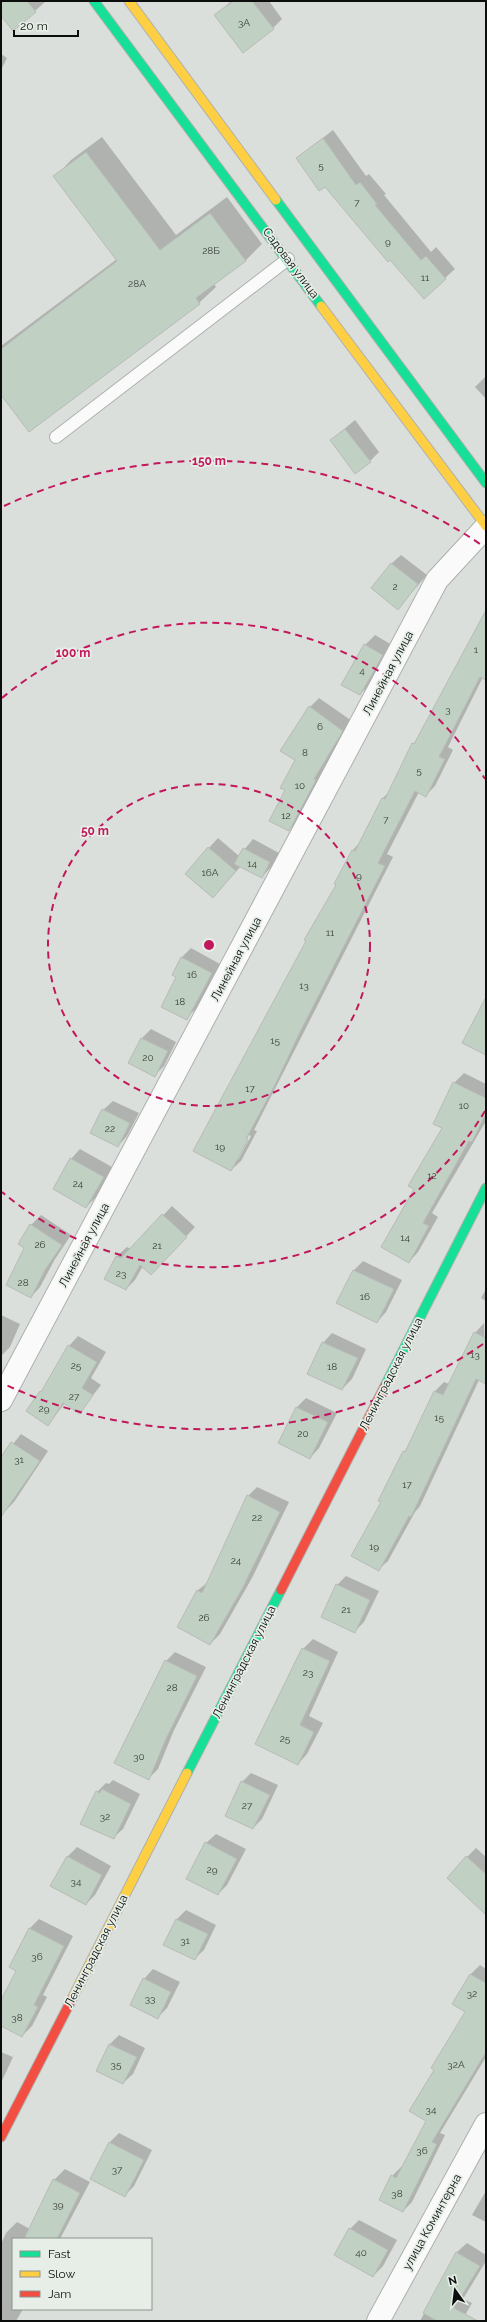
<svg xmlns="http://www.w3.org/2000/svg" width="487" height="2322" viewBox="0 0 487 2322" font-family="Raleway,sans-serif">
<rect width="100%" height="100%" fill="#dbdfdb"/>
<path fill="#0003" fill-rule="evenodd" d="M1 1H44L45 2 35 11 1 14Z
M231 1H269L282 19 273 28 216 15Z
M1 54 7 58 1 70Z
M333 130 366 176 369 174 386 194 384 195 431 252 436 247 455 269 424 297 325 185 297 158Z
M102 137 176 235 227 197 262 244 245 261 214 284 216 287 199 303 29 431 1 393V346L117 259 55 177 71 160Z
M486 376V399L475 387Z
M355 420 379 452 370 461 331 440Z
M401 555 427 575 398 608 391 564Z
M486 620V678L483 677 448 747 453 750 435 786 426 795 419 792 387 854 393 857 254 1130 257 1131 241 1161 231 1170 337 884 336 883 353 850 360 842 383 798 389 792 413 744 420 737ZM249 1135 251 1136 238 1160H236Z
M375 635 392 645 370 685 360 694 343 684 365 645Z
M319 698 352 721 323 769 325 771 299 820 289 830 286 790 310 707Z
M218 838 239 856 253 839 279 853 271 867 262 877 241 866 222 887 186 873Z
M191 948 220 964 196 1009 186 1018 178 977 181 958Z
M151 1029 176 1042 164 1066 154 1076 142 1038Z
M464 1073 486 1084V1121L432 1213 438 1217 418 1252 409 1262 415 1189 443 1127 454 1083Z
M113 1101 139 1113 127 1136 118 1146 103 1110Z
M80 1149 112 1167 96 1197 86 1207 71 1159Z
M172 1206 195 1227 160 1264 143 1266 135 1280 126 1289 106 1278 117 1256 127 1247 131 1249Z
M41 1215 71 1235 55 1259 40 1287 31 1297 26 1248 19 1243 31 1225Z
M363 1261 402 1280 386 1312 377 1322 338 1302 354 1270Z
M486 1289V1301L481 1298Z
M1 1315 20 1324 10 1347 1 1356Z
M484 1323 486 1383 479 1380 420 1506 415 1512 388 1561 378 1570 382 1501 404 1452 408 1447 435 1391 444 1382 449 1384 475 1333Z
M332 1333 366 1349 352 1379 342 1389 323 1343Z
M78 1336 106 1352 91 1378 101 1385 79 1413 65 1403 48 1425 27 1411 46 1385 69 1346Z
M306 1398 337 1413 319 1448 310 1458 297 1407Z
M21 1434 48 1451 14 1502 5 1511 1 1508V1459Z
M257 1487 289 1502 252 1578 220 1634 210 1644 197 1591 208 1582 248 1496Z
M346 1576 379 1591 364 1622 355 1631 337 1585Z
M313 1639 338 1652 309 1716 323 1723 307 1754 298 1764 303 1649Z
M175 1652 206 1667 174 1730 158 1769 149 1778 166 1661Z
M251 1773 278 1785 262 1819 253 1828 242 1782Z
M113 1780 140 1794 123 1829 113 1838 97 1792 106 1783 109 1784Z
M216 1834 246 1849 227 1885 218 1894 206 1843Z
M77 1847 111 1866 95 1895 86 1904 67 1857Z
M476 1848 486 1857V1903L467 1857Z
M186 1910 216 1925 204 1950 194 1959 177 1919Z
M39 1919 73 1936 43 1995 47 1997 32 2026 22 2036 1 2025V2002L18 1970 11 1967 30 1928Z
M480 1965 486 1969V2057L440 2133 445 2135 412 2202 403 2211 392 2176 401 2167 402 2168 427 2120 435 2069 467 2012 453 2003 471 1974Z
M153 1969 180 1982 167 2008 158 2017 144 1979Z
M119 2035 145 2048 133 2074 123 2083 97 2070 110 2044Z
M1 2052 13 2057 1 2083Z
M119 2133 152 2150 134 2186 125 2195 110 2142Z
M65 2169 90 2182 60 2239H13V2309H23L16 2321H1V2244L6 2233 17 2222 30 2229 54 2180Z
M486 2191V2222L472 2215Z
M359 2220 397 2240 383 2266 373 2276 350 2229Z
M467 2243 486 2255V2261L463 2299 472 2303 463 2319 420 2321 457 2252Z"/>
<path fill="#c0d0c2" stroke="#b8bbb8" d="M1 1H27L36 12 13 31 1 16Z
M233 1H252L274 29 243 53 214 15Z
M323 138 356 185 360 182 377 204 375 205 421 260 426 256 446 279 424 299 390 260 388 262 325 187 319 191 296 158Z
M86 152 160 250 210 213 246 261 196 298 200 304 29 432 1 395V349L117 261 53 176Z
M345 429 371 462 355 474 330 440Z
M391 563 418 584 398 610 371 588Z
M486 610V680L480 677 439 757 445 759 426 797 415 791 378 863 385 866 300 1032 276 1083 246 1139 248 1140 231 1171 193 1151 306 941 304 940 336 885 334 884 352 850 355 851 382 798 385 799 412 743 414 744Z
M364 644 383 655 360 695 341 685Z
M309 706 343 731 314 779 316 780 289 831 269 821 285 790 280 788 295 760 280 751Z
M208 847 236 871 213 898 185 874Z
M243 848 270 862 262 878 234 864Z
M181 957 212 973 187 1020 161 1007 176 977 172 975Z
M486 997V1055L462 1043Z
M141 1038 168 1051 155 1077 128 1063Z
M453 1082 486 1098V1113L472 1142 469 1141 423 1223 429 1226 409 1263 381 1247 414 1189 408 1186 442 1128 433 1124Z
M102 1109 130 1123 118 1147 90 1133Z
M70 1158 104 1177 86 1208 53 1189Z
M162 1214 187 1237 151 1275 140 1265 126 1290 104 1279 116 1256 121 1258Z
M30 1224 62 1245 45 1270 31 1298 6 1285 24 1248 18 1244Z
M353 1270 394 1289 377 1323 336 1303Z
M474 1332 486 1338V1384L476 1379 411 1517 409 1516 379 1571 351 1556 381 1502 378 1501 403 1451 405 1452 434 1391 443 1395Z
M322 1342 358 1358 342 1390 307 1374Z
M68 1345 97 1362 82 1388 93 1395 80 1414 63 1403 48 1426 26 1411 40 1391 41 1392Z
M296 1407 328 1422 310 1459 278 1443Z
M11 1442 40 1461 1 1517V1457Z
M247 1495 280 1512 242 1589 210 1645 177 1627 197 1590 202 1593Z
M336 1584 370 1600 355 1633 321 1617Z
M302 1648 330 1661 300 1725 314 1732 298 1765 255 1744Z
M165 1660 197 1676 165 1741 149 1780 114 1763Z
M241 1781 270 1795 253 1829 225 1816Z
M102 1789 131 1804 114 1839 80 1824 96 1791 100 1793Z
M205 1842 237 1859 218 1895 186 1879Z
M67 1856 102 1875 86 1905 50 1886Z
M466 1856 486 1874V1915L447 1878Z
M176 1919 208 1934 195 1960 163 1945Z
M29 1928 64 1946 34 2005 38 2007 22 2037 1 2026V2000L16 1971 9 1967Z
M470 1974 486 1983V2052L432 2142 437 2144 403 2212 379 2200 391 2175 396 2178 426 2121 409 2111 434 2070 431 2068 465 2012 452 2004Z
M143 1978 171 1992 158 2019 130 2005Z
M109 2044 137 2057 123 2084 96 2071Z
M109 2142 144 2160 125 2197 90 2179Z
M53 2179 80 2193 57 2239H24Z
M349 2228 388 2250 373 2277 334 2255Z
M456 2252 480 2266 454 2308 478 2321H437L423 2313Z"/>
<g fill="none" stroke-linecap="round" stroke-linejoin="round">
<defs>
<path id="lane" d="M56 437 288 259"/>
<path id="street" d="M1 1400 437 580 486 527
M378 2321 486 2124"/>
<path id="fast" d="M94 1 321 306
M276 200 486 483
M385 1386 486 1188
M187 1773 281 1590"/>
<path id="slow" d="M129 1 276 200
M321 306 486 526
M73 1997 187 1773"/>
<path id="jam" d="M281 1590 385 1386
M1 2137 73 1997"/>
</defs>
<use href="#lane" stroke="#adb1ad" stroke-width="14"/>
<use href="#street" stroke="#adb1ad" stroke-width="24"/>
<use href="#fast" stroke="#adb1ad" stroke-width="11"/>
<use href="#slow" stroke="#adb1ad" stroke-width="11"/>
<use href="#jam" stroke="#adb1ad" stroke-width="11"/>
<use href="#lane" stroke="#fafafa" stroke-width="12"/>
<use href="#street" stroke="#fafafa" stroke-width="22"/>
<use href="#fast" stroke="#16e098" stroke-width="9"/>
<use href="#slow" stroke="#ffcf43" stroke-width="9"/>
<use href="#jam" stroke="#f24e42" stroke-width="9"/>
</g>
<g fill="none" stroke="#c2185b" stroke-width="2" stroke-dasharray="7 5">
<circle cx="209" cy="945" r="161"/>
<path d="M485 1111A322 322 0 0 1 2 1192M2 698A322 322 0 0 1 485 779"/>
<path d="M483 1344A484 484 0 0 1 4 1384M4 506A484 484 0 0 1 483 546"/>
</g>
<g text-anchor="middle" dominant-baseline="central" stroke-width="3.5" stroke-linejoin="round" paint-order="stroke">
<g font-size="10" fill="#383e3a">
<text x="244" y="22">3А</text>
<text x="321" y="165">5</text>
<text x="357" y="202">7</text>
<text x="388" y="241">9</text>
<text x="211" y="250">28Б</text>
<text x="425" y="277">11</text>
<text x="137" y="283">28А</text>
<text x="395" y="586">2</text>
<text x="476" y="649">1</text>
<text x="362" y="670">4</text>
<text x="448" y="709">3</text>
<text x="320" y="726">6</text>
<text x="305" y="752">8</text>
<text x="419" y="770">5</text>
<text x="300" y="785">10</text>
<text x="286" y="815">12</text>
<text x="386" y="819">7</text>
<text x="252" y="863">14</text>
<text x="210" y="872">16А</text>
<text x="359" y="875">9</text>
<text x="330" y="932">11</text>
<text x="192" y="974">16</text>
<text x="304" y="985">13</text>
<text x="180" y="1001">18</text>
<text x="275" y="1040">15</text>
<text x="148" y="1057">20</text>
<text x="250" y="1088">17</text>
<text x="464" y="1105">10</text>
<text x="110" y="1128">22</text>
<text x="220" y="1146">19</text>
<text x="432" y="1175">12</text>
<text x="78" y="1183">24</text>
<text x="405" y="1237">14</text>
<text x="40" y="1244">26</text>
<text x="157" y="1245">21</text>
<text x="121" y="1273">23</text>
<text x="23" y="1282">28</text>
<text x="365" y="1296">16</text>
<text x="475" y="1354">13</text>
<text x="76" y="1365">25</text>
<text x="332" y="1366">18</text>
<text x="74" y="1396">27</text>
<text x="44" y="1408">29</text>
<text x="439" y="1417">15</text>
<text x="303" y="1433">20</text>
<text x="19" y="1459">31</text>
<text x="407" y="1484">17</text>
<text x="257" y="1517">22</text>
<text x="374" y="1546">19</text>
<text x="236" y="1560">24</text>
<text x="346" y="1609">21</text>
<text x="204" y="1617">26</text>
<text x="308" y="1672">23</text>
<text x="172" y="1687">28</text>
<text x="285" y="1738">25</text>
<text x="139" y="1756">30</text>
<text x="247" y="1805">27</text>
<text x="105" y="1816">32</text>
<text x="212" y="1869">29</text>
<text x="76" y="1881">34</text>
<text x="185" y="1940">31</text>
<text x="37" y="1956">36</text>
<text x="472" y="1993">32</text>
<text x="150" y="1998">33</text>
<text x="17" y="2017">38</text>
<text x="116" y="2064">35</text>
<text x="456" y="2064">32А</text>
<text x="431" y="2109">34</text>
<text x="422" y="2150">36</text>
<text x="117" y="2169">37</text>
<text x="397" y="2193">38</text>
<text x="58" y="2204">39</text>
<text x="361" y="2252">40</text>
</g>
<g font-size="12" fill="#0b0e0c" stroke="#e6eee7">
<text transform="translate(291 263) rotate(53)">Садовая улица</text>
<text transform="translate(388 673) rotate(-62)">Линейная улица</text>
<text transform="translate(236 959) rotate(-62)">Линейная улица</text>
<text transform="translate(84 1245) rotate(-62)">Линейная улица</text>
<text transform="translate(391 1374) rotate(-63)">Ленинградская улица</text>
<text transform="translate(244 1662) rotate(-63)">Ленинградская улица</text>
<text transform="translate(96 1951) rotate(-63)">Ленинградская улица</text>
<text transform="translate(432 2222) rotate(-61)">улица Коминтерна</text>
</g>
</g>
<circle cx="209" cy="945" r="6" fill="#c2185b" stroke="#e6eee7" stroke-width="2"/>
<g font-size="12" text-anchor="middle" font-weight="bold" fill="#c2185b" stroke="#e6eee7" stroke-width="3.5" stroke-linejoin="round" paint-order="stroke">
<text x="209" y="465">150 m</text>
<text x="73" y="657">100 m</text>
<text x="95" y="835">50 m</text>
</g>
<rect width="487" height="2322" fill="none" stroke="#0b0e0c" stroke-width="4"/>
<rect x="12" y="2238" width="140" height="72" fill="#e6eee7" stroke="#8e948f"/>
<rect x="20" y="2251" width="20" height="6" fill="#16e098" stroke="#8e948f"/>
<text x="48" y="2258" font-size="12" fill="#0b0e0c">Fast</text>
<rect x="20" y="2271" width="20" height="6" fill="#ffcf43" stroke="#8e948f"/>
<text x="48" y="2278" font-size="12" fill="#0b0e0c">Slow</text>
<rect x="20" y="2291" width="20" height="6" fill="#f24e42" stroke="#8e948f"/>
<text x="48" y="2298" font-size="12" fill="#0b0e0c">Jam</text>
<g transform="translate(455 2290) rotate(346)" stroke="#e6eee7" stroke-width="3" paint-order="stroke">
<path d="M0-3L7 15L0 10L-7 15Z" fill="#0b0e0c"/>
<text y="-6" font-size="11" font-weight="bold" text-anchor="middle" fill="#0b0e0c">N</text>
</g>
<path d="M14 30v6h64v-6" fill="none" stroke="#0b0e0c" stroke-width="2"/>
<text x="20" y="30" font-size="12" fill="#0b0e0c" stroke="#e6eee7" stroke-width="3" paint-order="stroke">20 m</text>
</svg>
